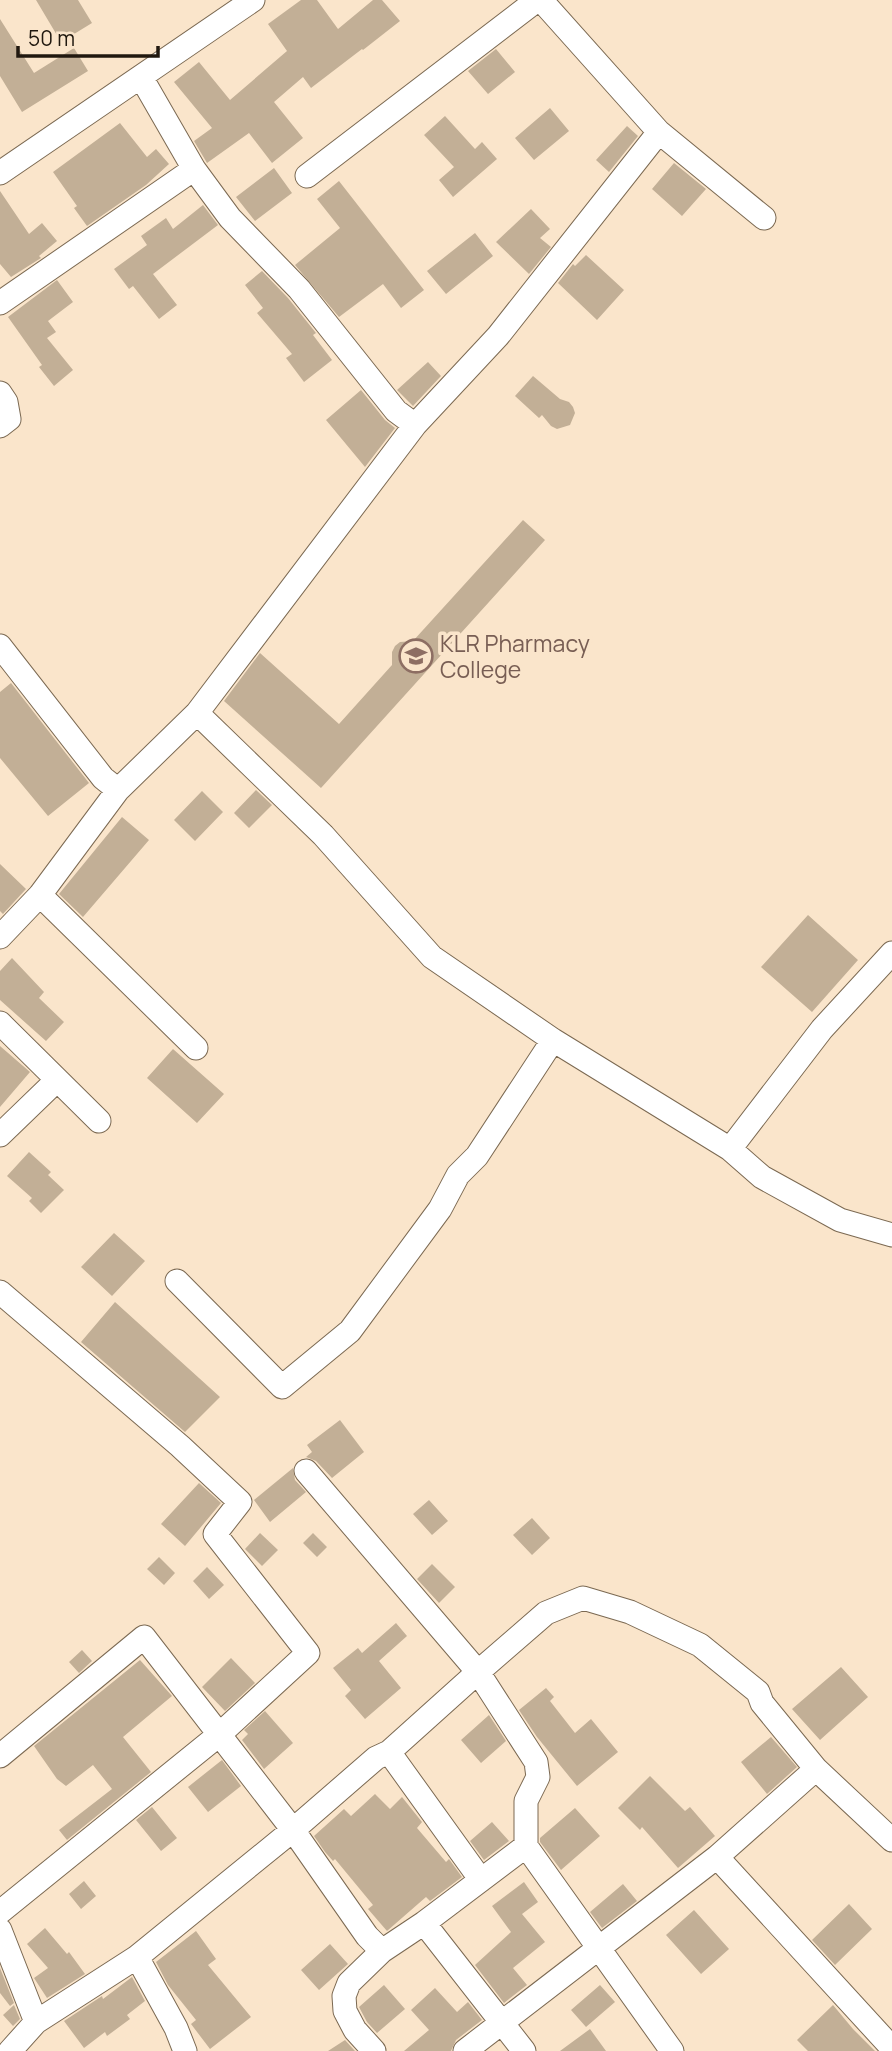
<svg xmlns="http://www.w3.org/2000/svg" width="892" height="2051" viewBox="0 0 892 2051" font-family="Manrope,sans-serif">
<rect width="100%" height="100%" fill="#fae5cb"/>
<path fill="#c2af96" d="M36 0H78L92 23 61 42Z
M301 0H317L338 29 373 0H382L400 21 363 50 362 49 311 88 303 77 274 102 303 138 272 163 249 133 207 163 194 141 212 128 174 82 199 62 230 100 287 51 268 24Z
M0 19 34 73 74 48 88 71 22 112 0 76Z
M496 49 515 72 488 94 468 71Z
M550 108 569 131 534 160 515 138Z
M445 116 475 149 482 142 497 159 453 197 439 180 454 167 424 135Z
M120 123 147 157 156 149 169 164 146 185 87 226 74 208 77 206 53 172Z
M627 126 638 136 609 172 596 160Z
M674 163 706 189 682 216 652 189Z
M274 168 292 193 255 221 236 197Z
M339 181 424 290 401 308 383 284 339 317 295 265 340 228 317 199Z
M0 191 29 234 42 223 57 241 39 256 41 258 11 277 0 264Z
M203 205 218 225 153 274 177 305 159 319 133 286 129 289 114 269 147 245 141 236 166 218 173 229Z
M531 209 550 229 540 238 551 247 529 274 496 242Z
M475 233 493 256 446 294 427 271Z
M586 255 624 290 597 320 558 283 573 264 575 266Z
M262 271 288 298 316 333 313 335 332 360 304 382 286 358 292 354 257 313 263 308 245 285Z
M57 280 73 302 48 321 56 332 47 338 73 370 54 386 39 367 42 365 8 317Z
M428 362 441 376 413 406 397 390Z
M533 376 560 399 569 402 573 407 575 413 570 425 557 429 551 426 542 415 539 418 515 396Z
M361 390 385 420 395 428 365 467 326 420Z
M523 520 545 540 321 788 224 701 260 653 339 724 392 665V652L395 646 400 642 413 641Z
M11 683 89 783 48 816 0 758V692Z
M256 790 272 805 249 828 234 813Z
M202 791 223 812 195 841 174 820Z
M122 817 149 840 83 917 59 894Z
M0 864 26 889 3 914 0 911Z
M808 915 858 960 812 1012 761 967Z
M12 958 44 992 39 998 64 1022 46 1041 0 1000V971Z
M0 1046 30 1072 0 1107Z
M173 1049 224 1094 197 1123 147 1078Z
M29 1152 51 1172 48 1175 64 1190 41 1213 29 1201 32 1198 7 1176Z
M114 1233 145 1261 112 1296 81 1267Z
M115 1302 220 1397 185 1432 81 1342Z
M340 1420 364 1452 332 1478 316 1461 306 1457 312 1452 307 1445Z
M293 1468 295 1480 306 1492 270 1522 254 1500Z
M199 1483 221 1503 185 1546 161 1524Z
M429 1500 448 1521 432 1535 413 1514Z
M532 1518 550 1538 532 1555 513 1535Z
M260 1533 278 1550 262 1566 245 1549Z
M313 1533 327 1547 317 1557 303 1543Z
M159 1557 175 1573 164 1585 147 1569Z
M432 1564 455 1587 439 1603 417 1579Z
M207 1567 224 1585 209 1599 193 1581Z
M396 1623 407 1636 379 1661 401 1688 365 1719 345 1696 351 1690 333 1668 358 1648 362 1653Z
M82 1650 92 1661 79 1673 69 1662Z
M231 1658 255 1683 225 1711 202 1687Z
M140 1660 172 1696 123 1737 151 1772 67 1840 59 1830 112 1789 93 1765 66 1786 57 1779 34 1746Z
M841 1667 868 1697 820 1740 792 1709Z
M546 1688 554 1697 550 1701 575 1733 591 1719 618 1752 577 1786 537 1737 519 1710Z
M265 1711 293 1743 264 1769 242 1740 248 1734 244 1730Z
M489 1715 506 1741 481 1763 461 1740Z
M771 1737 797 1767 767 1794 741 1762Z
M222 1760 241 1786 208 1812 188 1787Z
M650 1776 685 1811 690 1807 715 1836 678 1868 642 1827 640 1830 618 1808Z
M375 1794 390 1809 402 1797 422 1822 417 1828 446 1862 449 1859 462 1877 430 1901 426 1897 387 1931 368 1909 373 1905 335 1859 333 1861 325 1852 314 1836 344 1809 351 1816Z
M152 1807 177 1838 161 1851 136 1820Z
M575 1808 600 1836 561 1870 540 1842V1838Z
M492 1822 509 1841 484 1860 470 1841Z
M84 1881 96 1896 81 1909 69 1894Z
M524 1882 538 1902 522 1914 545 1942 513 1968 527 1985 504 2003 475 1965 511 1932 492 1906Z
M623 1884 637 1901 602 1928 590 1912Z
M849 1904 872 1929 835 1965 812 1940Z
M694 1910 729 1949 701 1974 666 1935Z
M45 1928 67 1954 69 1952 85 1974 47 1998 34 1978 48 1968 27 1944Z
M196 1931 216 1959 208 1965 251 2017 210 2049 191 2024 196 2020 168 1985 156 1962Z
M330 1944 348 1964 319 1990 301 1970Z
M0 1968 14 2003 10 2006 0 1993Z
M132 1977 145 2001 127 2015 130 2019 107 2036 105 2032 84 2048 64 2021 102 1996 103 1999Z
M384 1985 405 2009 377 2033 367 2022 359 2007Z
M600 1985 615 2002 586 2027 571 2010Z
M435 1988 457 2012 468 2002 482 2020 456 2040 451 2051H404L429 2030 411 2010Z
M14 2005 20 2019 13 2026 3 2015Z
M833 2005 853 2029 875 2051H808L797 2040Z
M590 2029 606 2051H560Z
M345 2040 355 2051H328Z"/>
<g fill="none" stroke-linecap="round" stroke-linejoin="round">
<defs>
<path id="minor" d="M541 0 659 132 764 218
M141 77 194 169 230 218 299 289 396 411 415 425
M0 173 253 0
M307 176 537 0
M0 303 194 169
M0 393 6 402 9 419 0 426
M0 646 103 778 118 790
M40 895 196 1048
M0 937 40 895 118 790 197 713
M0 1023 99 1121
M553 1040 432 957 323 835 197 713 415 425 498 336 659 132
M0 1135 57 1080
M730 1149 822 1029 892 953
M177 1281 282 1387 350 1331 440 1209 458 1175 477 1156 553 1040 730 1149 762 1177 840 1220 892 1235
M0 1292 180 1446 240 1502 215 1534 308 1653 220 1734 0 1912
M389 1752 481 1880
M0 1756 144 1637 293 1830 367 1936 382 1951
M717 1857 892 2048
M424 1923 524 2051
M0 1930 36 2022
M137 1957 176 2028 185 2051
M10 2051 36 2022 137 1957 293 1830 376 1758 389 1752 478 1672 306 1471
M374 2051 355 2030 345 2011 344 1996 349 1983 382 1951 424 1923 526 1846
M465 2051 717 1857 816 1769
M672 2051 526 1846V1801L538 1777 536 1762 478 1672 546 1613 583 1598 630 1612 700 1645 758 1692 762 1703 816 1769 892 1840"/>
</defs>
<use href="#minor" stroke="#7b6952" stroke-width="25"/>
<use href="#minor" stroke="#fff" stroke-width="23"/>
</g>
<defs>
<symbol id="university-ring" viewBox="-11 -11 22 22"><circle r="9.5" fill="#fae5cb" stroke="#8d6e63" stroke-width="1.5"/><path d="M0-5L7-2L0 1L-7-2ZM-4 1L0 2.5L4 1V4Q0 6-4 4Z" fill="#8d6e63"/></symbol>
</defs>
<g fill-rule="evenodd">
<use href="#university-ring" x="397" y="637" width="38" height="38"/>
</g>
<g text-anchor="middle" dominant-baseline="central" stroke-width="7" stroke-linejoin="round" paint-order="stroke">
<g font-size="23" fill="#785e54" stroke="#fae5cb" text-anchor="start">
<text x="440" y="643">KLR Pharmacy<tspan x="440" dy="26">College</tspan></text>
</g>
</g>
<path d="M18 46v10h140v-10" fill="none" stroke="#20180f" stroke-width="3.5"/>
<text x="28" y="46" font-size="21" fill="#20180f" stroke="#fae5cb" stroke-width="5" paint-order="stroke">50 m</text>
</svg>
